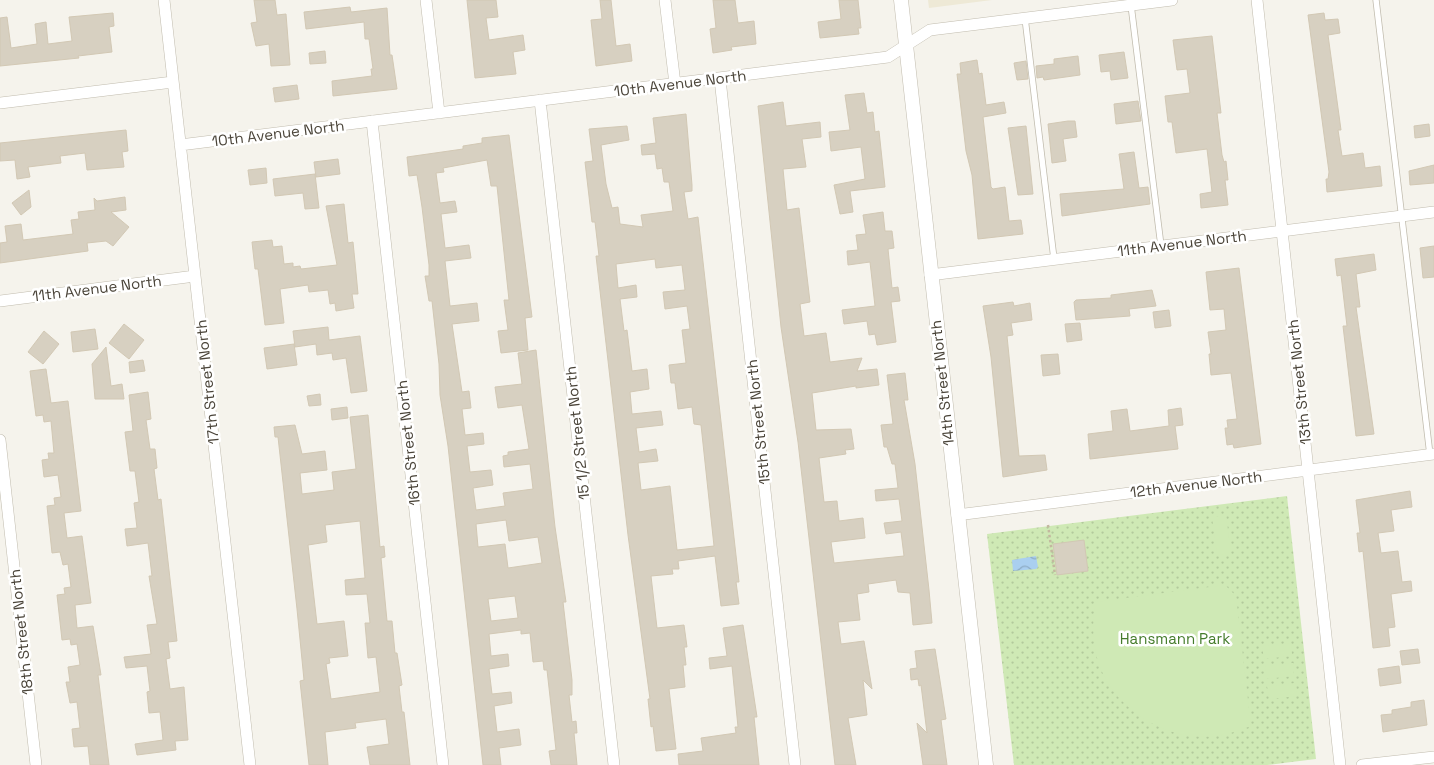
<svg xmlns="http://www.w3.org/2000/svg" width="1434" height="765" viewBox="0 0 1434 765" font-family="'Space Grotesk',sans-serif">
<defs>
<pattern id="park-dots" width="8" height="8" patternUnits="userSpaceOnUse" patternTransform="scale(1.25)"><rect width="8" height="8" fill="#cfe9b5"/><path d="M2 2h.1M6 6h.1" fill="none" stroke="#b3c99c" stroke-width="1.8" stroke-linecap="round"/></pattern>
<pattern id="water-waves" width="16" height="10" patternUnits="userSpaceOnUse" patternTransform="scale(1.25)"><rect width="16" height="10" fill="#aacff0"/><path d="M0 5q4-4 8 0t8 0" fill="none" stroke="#8caac3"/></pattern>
</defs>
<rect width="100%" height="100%" fill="#f5f3ec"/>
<path fill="#eee9d6" d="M928 0H992L929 8Z"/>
<path fill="url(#park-dots)" d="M1287 496 1316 759 1267 765H1014L987 534Z"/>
<path fill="#cfe9b5" d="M1226 515 1231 553 1217 555 1212 517Z
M1225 585 1236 596 1251 726C1242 729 1232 733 1222 735 1171 745 1111 710 1097 658 1092 639 1093 621 1095 602Z
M1291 643 1292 656 1264 659 1262 646Z
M1293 663 1294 676 1266 679 1265 666Z
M1296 683 1297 696 1269 699 1267 686Z"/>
<path fill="url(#water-waves)" d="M1036 556 1038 567 1036 569 1013 571 1012 560Z"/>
<path fill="#d7d0c1" stroke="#d2c8b4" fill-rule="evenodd" d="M254 0H275L277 15 286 14 290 65 271 66 269 44 256 46 251 23 257 22Z
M467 0H496L498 17 486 18 489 40 523 35 525 50 513 52 516 74 475 78Z
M600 0H611L616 46 630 44 632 61 596 66 591 20 602 19Z
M713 0H735L738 23 754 21 756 44 731 47 732 50 713 53 710 29 716 28Z
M839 0H858L861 28H858L859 34 820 38 818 22 841 19Z
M350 7 351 12 387 8 390 55H392L397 89 333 96 332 81 372 76 371 69H373L369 39H365L364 22 306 29 304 12Z
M113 13 114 26 109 27 112 52 78 56 79 58 0 66V18L7 17 11 48 37 44 35 24 46 22 48 44 72 41 69 17Z
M1324 13 1325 20 1338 19 1340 33 1328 35 1341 130H1338L1342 156 1363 153 1365 168 1380 166 1382 186 1327 192 1326 179H1328L1329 172 1308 15Z
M1212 36 1221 113H1217L1222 155 1224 162 1226 161 1228 180H1225L1228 205 1201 208 1200 194 1212 192 1207 149 1176 153 1172 122H1168L1165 96 1190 93 1187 69 1177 70 1173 40Z
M325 51 326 63 310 64 309 53Z
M1124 52 1128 78 1111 80 1110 71 1101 72 1099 55Z
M1078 56 1080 75 1044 80 1043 77 1037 78 1036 66 1054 64V59Z
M977 60 979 74 982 73 986 105 1004 102 1006 113 983 117 991 187 993 189 1005 187 1009 221 1021 220 1023 234 978 239 972 175 966 151 957 74H961L960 63Z
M1026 61 1028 79 1017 80 1014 63Z
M297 85 299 99 275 102 273 88Z
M864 93 867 113 873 112 875 132 879 131 885 187 850 191 853 212 840 214 834 185 865 179 861 147 831 151 829 132 850 130 845 95Z
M1138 101 1141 121 1116 124 1114 104Z
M783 102 786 126 820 122 821 137 802 139 806 167 783 169 787 210 799 208 810 302 800 304 804 336 826 333 830 362 862 358 857 371 877 369 879 385 856 388V386L812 393 816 430 851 429 854 449 845 450 846 454 819 458 824 502 837 501 839 521 863 518 865 538 831 542 834 563 904 556 901 532 886 534 884 523 902 521 899 499 876 501 875 490 898 488 895 464H892L887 447H884L881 425 893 424 887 375 905 373 908 400H904L915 464 929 590 932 623 913 625 910 593 898 592 896 580 868 584 869 592 857 594 860 620 838 622 841 644 864 641 872 689 863 680 867 715 848 718 856 765H835L798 442 781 327 758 106Z
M686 114 692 185V191L684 192 688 219 698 217 739 582H736L739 604 721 606 715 556 678 561 679 569H672L673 574 651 576 657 628 684 625 687 647H684L686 665H683L685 687 669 689 676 749 656 751 653 726 651 727 648 699H650L628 535 596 256H599L595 222H592L585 162 593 161 589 129 627 126 629 140 601 145 606 184 612 208 618 207 620 224 643 227 641 215 673 211 669 182H664L662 168 657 169 655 154 642 155 641 145 656 143 653 118ZM655 259 656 268 682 265 685 290 663 292 665 309 687 306 690 329 682 330 686 363 669 365 671 383H675L678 409 692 407 694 424 701 425 714 546 677 550 670 486 641 490 638 463 658 461 656 449 639 452 636 428 663 425 661 411 632 414 630 392 649 389 647 369 632 371 627 330 624 331 620 299 637 297 636 285 618 288 616 264Z
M1068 121H1075L1077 137 1063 139 1066 161 1052 163 1048 124Z
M1429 124 1430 136 1415 138 1414 126Z
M1026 126 1033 194 1018 195 1008 128Z
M126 130 128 151 122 152 124 167 87 170 85 153 60 156 61 163 28 167 30 177 17 179 15 160 0 161V143Z
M509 135 532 317 525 318 528 350 501 353 498 331 508 330 504 300H509L497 186H491L487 160 443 168 444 172 436 173 440 203 455 201 457 212 441 214 445 248 469 245 471 258 445 261 450 306 477 303 479 321 452 324 462 392 469 391 471 408 462 409 465 435 483 433 484 444 467 446 470 472 491 470 493 485 473 488 476 510 505 506 503 493 533 489 530 464 504 467 503 456 508 455V452L529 449 522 405 498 408 495 387 522 384 518 353 536 350 555 527 566 602H563L572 680V695H569L572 722 576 721 577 733H574L577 765H551L549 751 556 750 547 670H544L543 661 533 662 530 633 521 634V630L489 634 491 656 508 654 509 666 489 669 492 694 511 692 512 703 494 706 497 732 519 729 521 745 499 748 501 765H483L448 446 440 395 439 364 432 301H429L425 276H429V265L422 207 417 175 409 176 407 157 463 149V146L482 143V138ZM506 520 509 541 538 537 542 563 508 568 505 544 478 547 476 524ZM515 596 518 618 491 621 488 599Z
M1134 152 1139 188 1148 187 1150 204 1062 216 1060 194 1124 189 1119 154Z
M338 159 340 174 316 177 314 162Z
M1434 165V183L1410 185 1409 171Z
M266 168 267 183 250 185 248 170Z
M315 174 319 208 305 209 303 193 275 196 273 179Z
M29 190 31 207 21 215 12 203Z
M125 197 126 210 111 212 129 227 113 246 106 241 87 243 88 251 0 263V243L7 242 5 226 21 224 23 240 73 234 71 220 79 219 78 212 95 210 94 198 97 201Z
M344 204 348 243 353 242 355 262 358 294H352L354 308 336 311 335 303 330 304 328 290 309 292 308 285 280 289 284 323 265 325 258 269H255L252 242 272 240 273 247 282 246 284 264 293 263V267L300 266 301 269 337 265 326 206Z
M883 212 885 231H892L894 248 888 249 892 288 898 287 900 301 891 302 896 342 877 345 875 334 869 335 867 321 844 324 842 310 875 306 870 262 848 265 847 251 858 250 856 235 866 234 863 215Z
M1434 246V277L1423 278 1420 248Z
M1374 254 1376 270 1356 274 1360 307H1356L1374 434 1356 436 1343 326H1347L1341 275 1337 276 1335 259Z
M1239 268 1261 444 1234 448 1233 444 1227 445 1225 428H1228L1227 420 1237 419 1231 373 1211 375 1209 354H1211L1208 332 1226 330 1224 309 1210 310 1206 272Z
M1152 290 1156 306 1129 309 1130 316 1076 320 1074 302 1076 300 1111 298V295Z
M1013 302 1014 306 1030 303 1032 320 1011 323 1013 335 1007 336 1019 456 1045 455 1047 470 1003 477 991 357 983 306Z
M1169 310 1171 326 1155 328 1153 312Z
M1080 323 1082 340 1067 342 1065 324Z
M124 324 144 340 129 359 109 343Z
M328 327 329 340 360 336 367 391 351 393 346 358 333 360 332 353 317 355 316 344 295 347 293 331Z
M95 329 98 349 73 352 71 332Z
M44 331 59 344 43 364 28 352Z
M294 344 297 365 267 369 264 348Z
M106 347 111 386 122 384 124 399H95L92 364Z
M1058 354 1060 374 1043 376 1041 355Z
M143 360 145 371 130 373 129 362Z
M46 369 51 403 68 401 81 511 64 513 67 538 82 536 91 603 75 605 77 628 93 626 101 675H98L109 765H90L88 746 74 747 72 729 80 728 77 702 70 703 66 682H70L68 667 80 665 77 644 71 645 70 639 62 640 57 595 65 594 64 588 71 587 68 564 63 565 60 552 52 553 47 506 55 505 54 498 61 497 58 475 44 477 42 460 49 459 48 453H54L51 421 44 422 43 415 36 416 30 371Z
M148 392 151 419 146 420 150 449H155L157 468 154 469 158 500 161 499 177 641 168 642 170 658 166 659 170 689 184 687 188 740 175 741 176 750 137 755 135 744 163 740 160 712 149 713 147 692 150 691 147 666 126 668 124 657 151 654 147 625 157 624 149 576H152L148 543 127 546 125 529 137 528 134 503 139 502 135 471H130L125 432 133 431 129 395Z
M320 394 321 405 309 406 307 396Z
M347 407 348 418 332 420 331 409Z
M1181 408 1183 425 1175 426 1178 449 1090 459 1088 434 1113 431 1111 411 1127 409 1130 431 1169 426 1168 410Z
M368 415 380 547 384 546 385 557 381 558 387 621H392L395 653H397L402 685 399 686 402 712H404L410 765H370L367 747 389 744 386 719 355 723 356 728 325 732 328 765H309L300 681 304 680 297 609 278 437H275L274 427 295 425 302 454 325 451 327 470 300 473 302 494 334 490 332 472 356 469 350 417ZM360 521 365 578 345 580 346 595 367 594 370 623H365L368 658 376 657 380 692 331 699 326 664 330 663 329 658 348 656 344 621 317 624 308 545 327 542 325 525Z
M1410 491 1412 507 1391 510 1394 531 1378 533 1381 553 1398 551 1402 582 1411 581 1412 591 1391 594 1395 627 1388 628 1390 646 1373 648 1363 551 1359 552 1357 533H1360L1356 500Z
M1084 540 1088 571 1057 575 1053 544Z
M743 625 757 717H754L759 765H679L678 754 703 751 701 738 736 733 735 727H738L732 666 710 669 709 658 727 656 723 628Z
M935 649 946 719 941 720 947 765H923L917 723 927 733 921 685 919 686 918 679 911 680 910 669 917 668 915 651Z
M1418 649 1420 663 1402 665 1400 651Z
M1399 666 1401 683 1380 686 1378 669Z
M1424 700 1427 725 1383 732 1381 715 1392 714V710L1411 707V702Z"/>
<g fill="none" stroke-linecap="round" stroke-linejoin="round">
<defs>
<path id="service" d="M1376 0 1430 455
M1131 5 1161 246
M1025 18 1054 259"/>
<path id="minor" d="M164 0 250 765
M426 0 439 113
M665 0 675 84
M1257 0 1340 765
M720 79 795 765
M540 100 614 765
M0 103 173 82
M372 121 443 765
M180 145 888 57 930 30 1172 0
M930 275 1434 212
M0 301 195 276
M0 440 36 765
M957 515 1434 454
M1362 765 1434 757"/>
<path id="tertiary" d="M901 0 986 765"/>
</defs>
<use href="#service" stroke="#c1bcae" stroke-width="7"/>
<use href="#minor" stroke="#c1bcae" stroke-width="12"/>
<use href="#tertiary" stroke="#c1bcae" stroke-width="15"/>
<path stroke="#c3b89f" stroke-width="2.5" stroke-dasharray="2.5 2.5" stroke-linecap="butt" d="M1048 525 1055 575"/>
<use href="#service" stroke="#fff" stroke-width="5.5"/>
<use href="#minor" stroke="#fff" stroke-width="11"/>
<use href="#tertiary" stroke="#fff" stroke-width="14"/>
</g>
<g text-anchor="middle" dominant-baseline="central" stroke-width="5" stroke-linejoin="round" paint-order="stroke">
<g font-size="15" fill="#4a4439" stroke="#fff">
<text transform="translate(680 83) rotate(-7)">10th Avenue North</text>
<text transform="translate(278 133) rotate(-7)">10th Avenue North</text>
<text transform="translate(1182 243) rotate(-7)">11th Avenue North</text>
<text transform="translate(97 288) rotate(-7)">11th Avenue North</text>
<text transform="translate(207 382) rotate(-96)">17th Street North</text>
<text transform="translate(1299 382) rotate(-96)">13th Street North</text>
<text transform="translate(942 383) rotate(-96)">14th Street North</text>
<text transform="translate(758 422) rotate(-96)">15th Street North</text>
<text transform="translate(577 433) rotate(-96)">15 1/2 Street North</text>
<text transform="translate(408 443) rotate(-96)">16th Street North</text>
<text transform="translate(1196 484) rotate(-7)">12th Avenue North</text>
<text transform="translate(21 632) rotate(-96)">18th Street North</text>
</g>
<g font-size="15" fill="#457c2c" stroke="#fff">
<text x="1175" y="638">Hansmann Park</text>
</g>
</g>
</svg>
